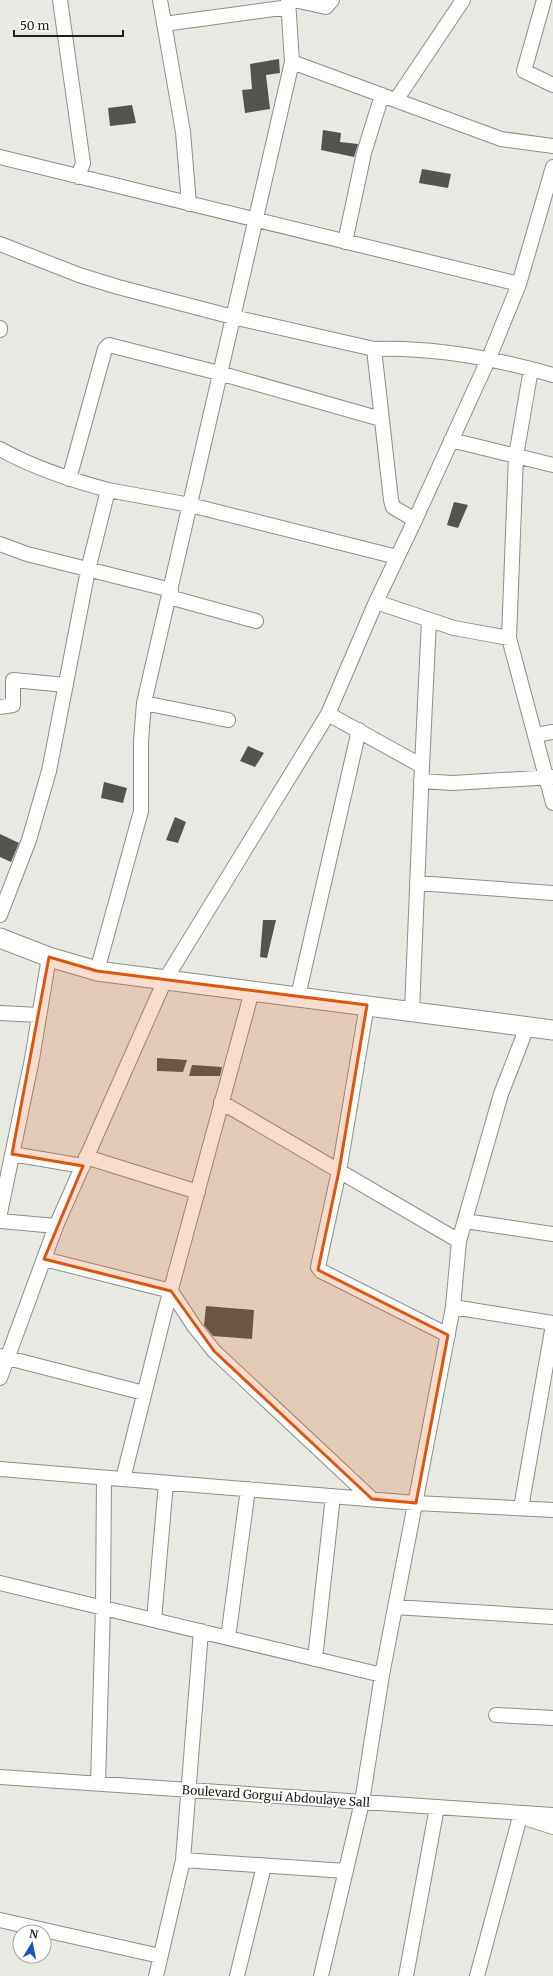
<svg xmlns="http://www.w3.org/2000/svg" width="553" height="1976" viewBox="0 0 553 1976" font-family="Merriweather,serif">
<rect width="100%" height="100%" fill="#e7e9e2"/>
<path fill="#53544f" d="M279 59 280 73 266 75 270 109 245 113 242 90 252 89 250 64Z
M132 105 136 123 110 126 108 108Z
M323 130 341 133 340 142 358 144 354 157 321 150Z
M422 169 451 174 448 188 419 183Z
M454 502 468 505 458 528 447 525Z
M248 746 264 753 255 767 240 761Z
M104 782 127 788 123 803 101 798Z
M175 817 186 822 178 843 166 840Z
M0 834 19 843 11 862 0 857Z
M263 920H276L267 958 260 957Z
M157 1058 187 1060 183 1072 157 1071Z
M192 1065 222 1067 220 1076H189Z
M206 1306 254 1310 252 1339 213 1336 204 1325Z"/>
<g fill="none" stroke-linecap="round" stroke-linejoin="round">
<defs>
<path id="street" d="M60 0 83 163 78 177
M160 0 183 132 189 204
M294 0 326 7 332 0
M544 0 524 71 553 85
M164 24 289 7
M292 62 501 139 553 146
M396 100 463 0
M0 157 519 284
M345 242 364 153 382 95
M0 244 79 275 118 287 233 317 374 349 391 500 393 507 415 520
M0 328V330
M374 349C436 347 494 358 553 375
M531 369 516 456 509 638 553 803
M451 440 553 465
M0 449C34 468 71 480 108 490L88 570 49 771 29 840 0 915
M69 479 105 349 109 345 219 373 381 419
M108 490 190 505 397 557
M0 544 27 554 171 590
M169 597 256 621
M376 602 454 628 509 638
M144 703 228 720
M0 707 13 705V680L66 685
M328 714 422 766 412 1011
M535 735 553 732
M422 766 429 620
M421 781 453 783 553 777
M417 883 553 893
M97 971 141 811V741L144 703 292 62 288 0
M298 996 359 730
M367 1005 339 1171 318 1267 321 1271 448 1335
M0 1013 39 1015
M221 1102 459 1241
M12 1154 83 1166
M86 1157 198 1192
M0 1213 32 1059 49 957
M0 1221 56 1226
M465 1221 553 1234
M44 1259 171 1291 194 1326 214 1351 372 1499
M453 1307 553 1323
M0 1356 144 1393
M0 1378 56 1226 165 980 328 714 376 602 415 520 489 358 519 284 553 167
M0 1469 416 1503 553 1510
M123 1479 164 1315 252 991
M521 1508 553 1325
M0 1583 382 1675
M395 1607 553 1617
M154 1620 166 1483
M228 1638 248 1489
M315 1659 333 1496
M496 1715 553 1718
M0 1777 553 1815
M98 1784 103 1607 104 1478
M528 1819 553 1827
M183 1860 346 1871
M0 1920 160 1956
M156 1976 183 1860 201 1631
M237 1976 264 1866
M321 1976 362 1802 382 1675 453 1307 459 1241 501 1094 527 1027
M406 1976 437 1807
M477 1976 521 1813"/>
<path id="secondary" d="M0 938 49 957 97 971 553 1030"/>
</defs>
<use href="#street" stroke="#8d8e88" stroke-width="16"/>
<use href="#secondary" stroke="#8d8e88" stroke-width="21"/>
<use href="#street" stroke="#fff" stroke-width="14"/>
<use href="#secondary" stroke="#fff" stroke-width="19"/>
</g>
<path fill="#de560d" fill-opacity="0.2" stroke="#de560d" stroke-width="3" stroke-linejoin="round" d="M49 957 97 971 367 1005 339 1171 318 1270 448 1335 416 1503 372 1499 214 1351 171 1291 44 1259 83 1166 12 1154Z"/>
<g text-anchor="middle" dominant-baseline="central" stroke-width="4" stroke-linejoin="round" paint-order="stroke">
<g font-size="12" fill="#1e1e1c" stroke="#fff">
<text transform="translate(276 1796) rotate(4)">Boulevard Gorgui Abdoulaye Sall</text>
</g>
</g>
<g transform="translate(32 1944) rotate(10)"><circle r="19" fill="#ffffff" stroke="#a5a5a4"/>
<path d="M0-3L7 15L0 10L-7 15Z" fill="#1f51be"/>
<text y="-6" font-size="11" font-weight="bold" text-anchor="middle" fill="#1e1e1c">N</text>
</g>
<path d="M14 30v6h109v-6" fill="none" stroke="#1e1e1c" stroke-width="2"/>
<text x="20" y="30" font-size="12" fill="#1e1e1c" stroke="#ffffff" stroke-width="3" paint-order="stroke">50 m</text>
</svg>
